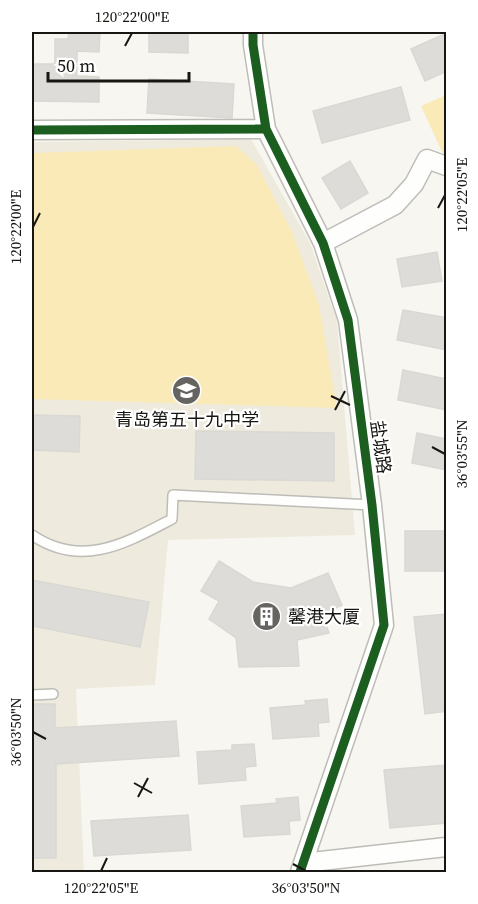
<svg xmlns="http://www.w3.org/2000/svg" width="478" height="904" viewBox="0 0 478 904" font-family="'Source Serif 4','Noto Sans SC',serif">
<rect width="100%" height="100%" fill="#f8f6f0"/>
<path fill="#eeebde" d="M251 139 310 243 337 321 355 535 168 540 155 685 76 689 84 872H32V142Z"/>
<path fill="#f9eab7" d="M446 95V156L443 154 421 106Z
M236 146 257 165 292 232 319 305 337 408 32 399V153Z"/>
<path fill="#dedcd8" stroke="#d9d8d3" stroke-width="1.5" d="M69 32H100L99 52 77 51V76L99 77V102L32 101V64H55V39H68Z
M149 32H188V53L149 52Z
M447 33V71L425 81 411 49Z
M149 79 234 84 232 118 147 113Z
M401 87 410 120 322 143 313 111Z
M350 161 368 193 341 209 322 178Z
M437 252 442 281 402 287 397 259Z
M403 310 447 318V350L397 340Z
M403 370 447 379V410L398 400Z
M32 415 80 416 79 452 32 450Z
M196 431 334 433V481L195 479Z
M417 433 447 439V470L412 463Z
M405 531H447V571H405Z
M219 561 253 582 291 588 328 573 342 605 322 614 329 633 297 640 299 666 239 667 236 638 209 619 219 601 201 591Z
M32 580 149 602 140 647 32 626Z
M447 614V711L425 714 414 617Z
M327 699 329 722 318 723 319 736 273 739 270 708 306 705 305 701Z
M32 704H55V728L176 721 179 756 56 764V858H32Z
M254 744 256 766 245 767 246 780 199 784 197 752 232 750V745Z
M447 765V823L390 828 384 770Z
M298 797 300 820 289 821 290 834 244 837 241 806 277 803 276 799Z
M188 815 191 850 94 856 91 821Z"/>
<g fill="none" stroke-linecap="round" stroke-linejoin="round">
<defs>
<path id="service" d="M32 535C82 569 126 543 172 519L173 495 372 505
M32 695 53 694"/>
<path id="minor" d="M253 32V45L266 129 323 243 348 320 372 505 384 625 300 872
M32 130 266 129
M323 243 395 205 414 184 427 159 446 166
M303 863 446 847"/>
</defs>
<use href="#service" stroke="#bdbcb7" stroke-width="12"/>
<use href="#minor" stroke="#bdbcb7" stroke-width="21"/>
<use href="#service" stroke="#fefefd" stroke-width="9"/>
<use href="#minor" stroke="#fefefd" stroke-width="18"/>
<defs>
<path id="cycleway" d="M253 32V45L266 129 323 243 348 320 372 505 384 625 300 872
M32 130 266 129"/>
</defs>
<use href="#cycleway" stroke="#fff" stroke-width="13"/>
<use href="#cycleway" stroke="#1b5e20" stroke-width="9"/>
</g>
<path fill="none" stroke="#171612" stroke-width="2" d="M125 46 132 33M438 208 445 195M33 227 40 213M331 396 350 405M335 410 345 391M432 447 445 454M33 732 46 739M134 783 152 793M138 797 148 778M293 864 306 871M101 871 107 858"/>
<defs>
<symbol id="school-disc" viewBox="-11 -11 22 22"><circle r="9.5" fill="#666460" stroke="#fff"/><path d="M0-5L7-2L0 1L-7-2ZM-4 1L0 2.5L4 1V4Q0 6-4 4Z" fill="#fff"/></symbol>
<symbol id="building-disc" viewBox="-11 -11 22 22"><circle r="9.5" fill="#666460" stroke="#fff"/><path d="M-4-6H4V6H1V3H-1V6H-4ZM-2.5-4.3h1.7v1.8h-1.7ZM.8-4.3h1.7v1.8H.8ZM-2.5-1h1.7V.8h-1.7ZM.8-1h1.7V.8H.8Z" fill="#fff"/></symbol>
</defs>
<g fill-rule="evenodd">
<use href="#school-disc" x="170" y="374" width="33" height="33"/>
<use href="#building-disc" x="250" y="600" width="33" height="33"/>
</g>
<g text-anchor="middle" dominant-baseline="central" stroke-width="4.5" stroke-linejoin="round" paint-order="stroke">
<g font-size="18" fill="#171612" stroke="#fff">
<text x="187" y="419">青岛第五十九中学</text>
<text x="288" y="616" text-anchor="start">馨港大厦</text>
</g>
<g font-size="18" fill="#171612" stroke="#fff">
<text transform="translate(381 447) rotate(82)">盐城路</text>
</g>
</g>
<rect width="478" height="904" fill="none" stroke="#ffffff" stroke-width="66"/>
<path d="M48 72v9h141v-9" fill="none" stroke="#171612" stroke-width="3"/>
<text x="57" y="72" font-size="18" fill="#171612" stroke="#ffffff" stroke-width="4.5" paint-order="stroke">50 m</text>
<rect x="33" y="33" width="412" height="838" fill="none" stroke="#171612" stroke-width="2"/>
<g font-size="15" text-anchor="middle" fill="#171612">
<text x="132" y="22">120°22'00"E</text>
<text transform="translate(462 195) rotate(-90)" y="5">120°22'05"E</text>
<text transform="translate(16 227) rotate(-90)" y="5">120°22'00"E</text>
<text transform="translate(462 454) rotate(-90)" y="5">36°03'55"N</text>
<text transform="translate(16 732) rotate(-90)" y="5">36°03'50"N</text>
<text x="101" y="893">120°22'05"E</text>
<text x="306" y="893">36°03'50"N</text>
</g>
</svg>
